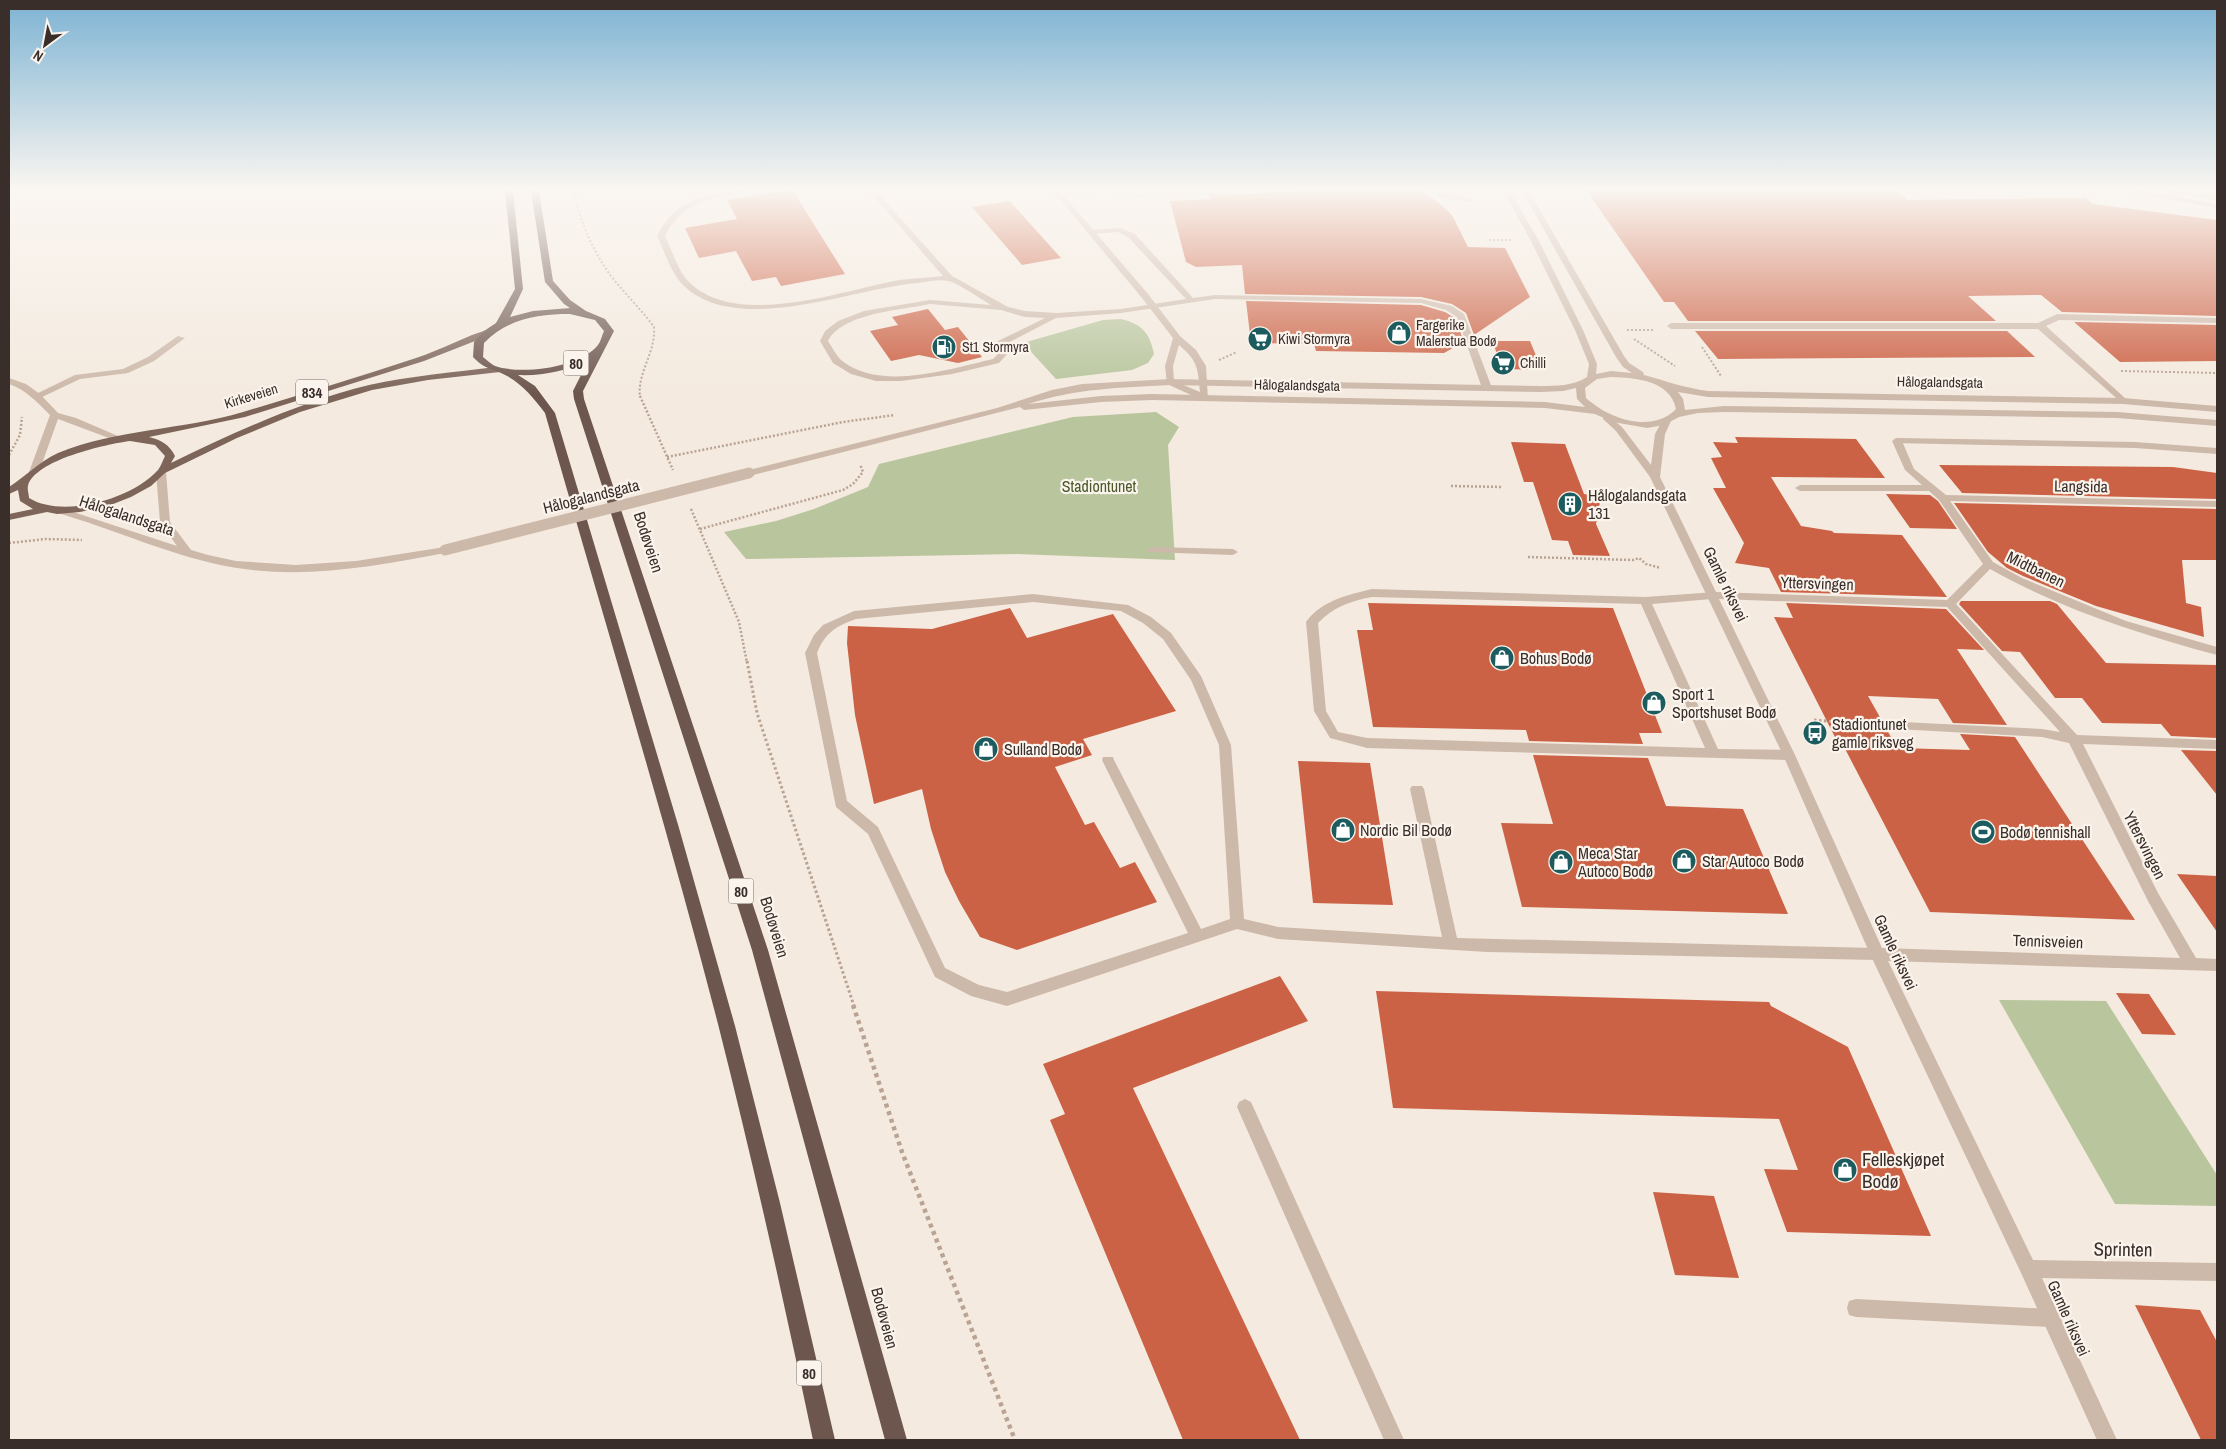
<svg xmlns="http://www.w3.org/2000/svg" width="2226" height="1449" viewBox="0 0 2226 1449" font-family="'Archivo Narrow',sans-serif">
<rect width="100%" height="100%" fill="#f4eadf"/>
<path fill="#b8c59d" d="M2163 191 2217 192V201Z
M1121 319C1142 324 1150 333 1154 354L1148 363 1132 370 1056 379 1023 343 1103 320Z
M1156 412 1179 427 1168 445 1175 560 1017 554 746 559 724 532 776 521 814 509 868 487 879 464 1073 417Z
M1999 1000 2106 1001 2217 1175V1206L2115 1204Z"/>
<path fill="#cc6245" d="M783 191H793L845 274 781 286 776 277 752 281 736 251 699 258 685 228 737 219 727 200Z
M1313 191H1421L1438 202 1452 215 1468 247 1505 248 1530 297 1474 335 1466 313 1452 304 1421 297 1245 294 1242 265 1196 267 1186 262 1170 201 1211 199 1209 194H1259V193Z
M1587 191H1897L1907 200 2086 198 2093 204 2217 220V316L2062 312 2041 295 1968 296 1996 321H1688L1674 302H1664Z
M1010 201 1015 207 1061 258 1022 265 972 207Z
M1246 301 1421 305 1445 312 1455 318 1464 342 1444 353 1316 351 1314 344 1251 343Z
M928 309 945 330 958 327 982 357 958 363 919 355 891 361 870 331 898 325 892 317Z
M2074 322 2217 325V361L2120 362Z
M1695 331H2007L2035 357 1718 359Z
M1492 341H1530L1542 370 1503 369Z
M1735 437 1856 439 1885 478 1771 477 1801 526 1832 531 1834 533 1902 535 1947 597 1781 592 1769 568 1735 563 1744 543 1713 488H1726L1711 458 1722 457 1713 442 1738 443Z
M1511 442 1565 444 1584 494 1601 497 1596 524 1610 556 1573 555 1568 541 1552 540 1533 482H1524Z
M1939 465 2173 467 2217 473V499L1962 493Z
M1886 494 1930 495 1938 501 1957 529 1910 528Z
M1954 503 2217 509V560H2182L2186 603 2201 607 2204 637 2096 606 2023 576 2007 568 1988 552Z
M1961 601H2050L2057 604 2106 663 2217 665V738L2171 736 2161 724 2102 723 2082 698H2055L2020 652 2002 651 1959 604Z
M1368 603 1613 608 1662 733H1639L1643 744 1529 741 1526 730 1373 727 1357 630H1373Z
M1786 603 1946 609 1984 650 1957 649 2007 725 1953 723 1938 699 1868 696 1881 719 1874 726 1878 730H1887L1897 748 1970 750 1960 734 2015 737 2135 920 1930 912 1842 743H1838L1774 617 1793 618Z
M1010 608 1027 638 1113 614 1176 711 1083 739 1092 755 1055 767 1085 825 1094 822 1120 868 1135 862 1157 902 1017 950 980 937 959 901 945 872 931 829 922 789 874 804 855 715 847 643 848 626 932 629Z
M2181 750 2217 751V795Z
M1533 755 1648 758 1666 806 1743 809 1788 914 1522 907 1501 823 1553 824Z
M1298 761 1370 763 1393 905 1313 903Z
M2177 874 2217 876V932Z
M1280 976 1308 1021 1133 1088 1300 1440H1183L1050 1120 1065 1114 1043 1064Z
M1376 991 1769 1002 1771 1006 1848 1047 1931 1236 1787 1232 1764 1169 1798 1170 1779 1119 1393 1108Z
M2116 993 2149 994 2176 1035 2142 1034Z
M1653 1192 1714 1196 1739 1278 1675 1275Z
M2135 1305 2200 1310 2217 1342V1440H2201Z"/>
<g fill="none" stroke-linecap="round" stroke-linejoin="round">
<path stroke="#b9a393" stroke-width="2" stroke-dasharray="2 2" stroke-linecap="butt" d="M573 191C581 222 592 250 611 276 625 294 641 309 654 327 656 353 637 372 640 397
M2078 191 2086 198
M1113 197 1263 191
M1489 240H1512
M1627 330H1653
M1634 339 1675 366
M1702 347 1721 376
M1219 360 1237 352
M2121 371 2217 373"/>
<path stroke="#b9a393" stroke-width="2.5" stroke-dasharray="2 2" stroke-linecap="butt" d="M640 396 673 470
M9 455 20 435 22 417
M667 457 843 422 895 415
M1451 486 1503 487
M691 509 739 622 747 663
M700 529 843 490 853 484 863 472 860 464
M9 543 46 539 82 540
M1528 557 1633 560 1639 558 1646 564 1661 568"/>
<path stroke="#b9a393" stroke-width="3" stroke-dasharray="2.5 2.5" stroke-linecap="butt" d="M747 661 757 713 854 1006
M1814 720 1861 724"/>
<path stroke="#b9a393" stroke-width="4.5" stroke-dasharray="4 4" stroke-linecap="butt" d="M853 1005 902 1152 1015 1440"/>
<path fill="#cdb9aa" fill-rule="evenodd" d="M730 191H748C742 195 733 195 725 196 698 201 678 210 665 236 672 250 678 272 690 283 738 328 838 292 894 281 910 278 927 278 943 276L869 191H876L952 276 1008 307 1025 311 1056 313 1121 309 1186 299 1129 238 1119 232 1090 234 1086 232 1090 230 1120 228 1135 234 1193 298 1215 295 1421 299 1452 306 1464 314 1492 388 1487 391 1482 388 1457 317 1446 310 1421 303 1215 299 1121 313 1056 318 1006 344 1008 353 999 363 952 374 901 381H876L851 374 833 363 820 341 825 331 838 321 864 311 930 300 991 305C981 299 958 283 948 281 939 279 926 282 917 283 854 288 738 337 684 286 671 274 665 252 657 236 674 203 696 197 730 191ZM930 304 1001 310 1025 317 1045 318 998 341 999 353 993 359C949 369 880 392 841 360 836 355 832 347 828 341 842 313 902 310 930 304Z
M1432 191H1441L1473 200 1469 202 1442 198Z
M2057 314 2217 318V323L2059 320 2046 326 2126 399 2128 401 2123 404 2038 329H1671L1667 326 1671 323H2038Z
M178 336 185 338 154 361 128 373 80 379 40 398H34L32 396 75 375 123 369 148 357Z
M1897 438 2135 442 2217 448V454L2135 448 1894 443V439Z
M1152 547 1233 549 1238 552 1233 555 1148 552 1147 550Z
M1372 589 1645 597 1716 592 1718 595 1716 598 1712 599 1652 604 1718 749 1789 750 1795 755 1789 760 1367 748 1330 738 1314 711 1306 622C1322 600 1348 595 1372 589ZM1372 597 1641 604 1705 748 1367 738 1338 732 1326 711 1318 623C1333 607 1351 601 1372 597Z
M1033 594 1128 605 1151 617 1171 633 1201 676 1231 745 1244 919 1278 927 1442 937 1410 789 1412 786H1422L1424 789 1457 938 1877 948 1882 950 1884 954 1882 958 1877 960 1487 952 1278 939 1237 929 1007 1006 971 996 935 977 868 834 836 807 805 653 814 635 823 625 854 611ZM1033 602 1121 611 1143 623 1163 639 1191 680 1219 745 1230 919 1201 929 1114 760 1113 757H1103L1102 760 1188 933 1007 992 979 985 945 968 878 827 847 801 817 653C825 633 836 626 856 619Z
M1245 1099 1251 1102 1404 1440H1384L1237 1107 1239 1102Z
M1856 1299 2049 1309 2056 1311 2058 1318 2056 1325 2049 1327 1856 1317 1849 1315 1847 1308 1849 1301Z"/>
<path fill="#cdb9aa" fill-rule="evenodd" d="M1053 191H1060L1062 194 1100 191 1065 197 1148 294 1180 336 1196 350 1206 366 1208 400H1202L1167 384 1165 366 1173 338 1142 298ZM1179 345C1198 361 1198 369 1200 392L1174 381 1173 366Z
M2125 191H2142L2217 204V208Z
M1606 414 1622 427 1651 465 1655 434 1663 419H1669L1671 421 1665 434 1660 477 1716 592 1947 600 1983 564 1939 500 1929 491H1800L1795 488 1800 485H1922L1905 470 1892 441 1897 438 1902 441 1914 469 1946 495 2217 501V507L1950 501 1993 562 2022 578 2126 621 2217 647V655C2137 633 2063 610 1990 569L1956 604 2077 735 2217 740V749L2083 744 2158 893 2196 958 2217 959V971L1888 961 2033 1260 2217 1263V1281L2042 1278 2117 1440H2097L2022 1275 1870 954 1783 755 1650 477 1616 431 1603 419V415ZM1719 599 1947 607 2060 732 2042 729 1882 721 1876 725 1878 728 2042 737 2069 743 2148 901 2180 958 1882 948 1795 755Z"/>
<path fill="#cdb9aa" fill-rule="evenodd" d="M1503 191H1510L1539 241 1583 330 1597 364 1596 374 1611 371 1632 373 1623 367 1616 357 1522 191H1529L1624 356 1629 363 1643 372 1644 375C1666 381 1685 388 1708 391L2123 398 2217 406V412L2123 404 1708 397 1678 392 1683 399 1685 410 1724 406 2117 412 2217 420V426L2117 418 1724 412 1698 413 1679 417 1664 425 1647 428 1613 422 1595 414 1545 408 1152 400 1101 402 1024 410 1020 407 749 476 744 473 745 471 997 408 1052 390 1082 384 1170 379 1540 386C1556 386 1573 386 1587 377L1589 364 1575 330 1531 241ZM1611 377C1636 378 1670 380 1676 409 1652 434 1609 419 1586 398L1585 388 1597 379ZM1170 385 1540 392 1563 391 1576 388 1577 399 1585 407 1545 402 1152 394 1101 396 1028 404C1078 388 1119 388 1170 385Z
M9 378 26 384 40 394 58 413 76 418 125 439 123 441H117L58 419 39 472 34 475 30 474 29 472 50 415C37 402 26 390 9 384Z
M161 469 166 472 170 522 191 550 208 555 236 561 296 565 356 561 445 547 450 550 445 553C377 566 306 579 237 568 174 558 115 529 54 512L53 510 58 507 177 546 160 522 156 472Z"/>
<path fill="#7d655a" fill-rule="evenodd" d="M490 329 494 332 493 334 424 361 245 417 149 437C161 440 169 444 175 456L171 463C235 432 300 402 369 385 411 376 454 372 497 367L501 370 500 372 428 380 372 390 300 412 237 438 165 473 151 486 131 497 108 506 80 512 57 514 47 512 9 520V514L33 509 20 501 18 490 9 494V487C26 476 39 462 58 453 117 429 182 430 243 412 300 395 358 377 416 358 441 350 465 336 490 329ZM130 441 155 445 165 456C163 460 161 466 158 470 132 499 63 519 29 498 29 495 27 489 28 486 34 460 107 444 130 441Z"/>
<path fill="#6c564d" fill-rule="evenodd" d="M505 191H513L523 289 510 317 533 311 570 308 564 304 545 282 531 191H539L553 281 570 300 586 311 605 319 614 331 583 391 584 399 768 950 907 1440H885L752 950 574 399 573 391 588 361C565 371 543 376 518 375L535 386 555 413 679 828 735 1026 780 1203 835 1440H813C784 1301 753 1162 718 1024 665 819 603 617 545 413 533 397 520 381 501 373 489 368 482 367 473 357L474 342 484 331 496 323 515 289ZM570 314 595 320 604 331C602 335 601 341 598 345 580 368 521 375 495 366 491 364 487 360 483 357L484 343C507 319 538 314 570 314Z"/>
<path stroke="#cdb9aa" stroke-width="11" d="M445 550 749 473"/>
</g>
<linearGradient id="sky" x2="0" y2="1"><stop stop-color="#7db3d3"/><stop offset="0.48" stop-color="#faf6f1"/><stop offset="1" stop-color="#faf6f1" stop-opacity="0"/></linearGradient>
<rect width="2226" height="394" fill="url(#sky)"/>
<defs>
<symbol id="shop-disc" viewBox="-11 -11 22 22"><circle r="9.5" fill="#1c5c5f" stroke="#fbf4ec"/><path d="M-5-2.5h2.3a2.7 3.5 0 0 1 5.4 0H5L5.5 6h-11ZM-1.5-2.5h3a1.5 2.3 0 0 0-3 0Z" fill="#fff"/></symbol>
<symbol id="supermarket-disc" viewBox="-11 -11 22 22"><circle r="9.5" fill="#1c5c5f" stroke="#fbf4ec"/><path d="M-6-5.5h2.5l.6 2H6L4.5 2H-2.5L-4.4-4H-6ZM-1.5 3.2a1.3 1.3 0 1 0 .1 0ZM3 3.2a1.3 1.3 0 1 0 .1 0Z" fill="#fff"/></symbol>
<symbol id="fuel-disc" viewBox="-11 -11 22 22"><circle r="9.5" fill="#1c5c5f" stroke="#fbf4ec"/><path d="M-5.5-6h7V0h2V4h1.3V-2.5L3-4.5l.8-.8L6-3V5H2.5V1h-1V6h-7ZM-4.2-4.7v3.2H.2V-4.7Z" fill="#fff"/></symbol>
<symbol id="building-disc" viewBox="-11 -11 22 22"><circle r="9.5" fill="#1c5c5f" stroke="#fbf4ec"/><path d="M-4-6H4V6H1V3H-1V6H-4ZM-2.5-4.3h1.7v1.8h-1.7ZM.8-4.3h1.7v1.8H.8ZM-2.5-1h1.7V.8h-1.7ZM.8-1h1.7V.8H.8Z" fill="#fff"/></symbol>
<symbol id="bus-disc" viewBox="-11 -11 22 22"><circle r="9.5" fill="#1c5c5f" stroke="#fbf4ec"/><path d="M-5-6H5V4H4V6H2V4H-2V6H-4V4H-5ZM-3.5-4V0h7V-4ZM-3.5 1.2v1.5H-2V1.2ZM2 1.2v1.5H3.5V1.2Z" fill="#fff"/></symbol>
<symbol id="stadium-disc" viewBox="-11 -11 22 22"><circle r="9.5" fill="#1c5c5f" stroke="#fbf4ec"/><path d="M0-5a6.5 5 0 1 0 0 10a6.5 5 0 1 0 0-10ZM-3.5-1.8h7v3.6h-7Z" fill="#fff"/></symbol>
</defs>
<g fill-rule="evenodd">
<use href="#shop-disc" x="1385" y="319" width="28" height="28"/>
<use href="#supermarket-disc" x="1246" y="325" width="28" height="28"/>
<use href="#fuel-disc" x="930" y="333" width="28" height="28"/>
<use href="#supermarket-disc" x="1489" y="349" width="28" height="28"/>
<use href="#building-disc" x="1556" y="490" width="28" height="28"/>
<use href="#shop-disc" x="1488" y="644" width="28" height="28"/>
<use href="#shop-disc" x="1640" y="689" width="28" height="28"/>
<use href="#bus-disc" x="1801" y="719" width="28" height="28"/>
<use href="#shop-disc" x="972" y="735" width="28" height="28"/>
<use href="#shop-disc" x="1329" y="816" width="28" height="28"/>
<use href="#stadium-disc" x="1969" y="818" width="28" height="28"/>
<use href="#shop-disc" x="1670" y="847" width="28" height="28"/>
<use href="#shop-disc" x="1547" y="848" width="28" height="28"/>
<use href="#shop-disc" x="1831" y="1156" width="28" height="28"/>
</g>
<g text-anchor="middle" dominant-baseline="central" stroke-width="4.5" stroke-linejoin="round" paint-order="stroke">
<g font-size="14" fill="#3a2e2a" stroke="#fbf4ec" text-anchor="start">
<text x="1416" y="325">Fargerike<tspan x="1416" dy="16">Malerstua Bodø</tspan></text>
<text x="1278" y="339">Kiwi Stormyra</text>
<text x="962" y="347">St1 Stormyra</text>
<text x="1520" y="363">Chilli</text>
</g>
<g font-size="14" fill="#3a2e2a" stroke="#fbf4ec">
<text transform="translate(1940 382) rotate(1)">Hålogalandsgata</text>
<text transform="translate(1297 385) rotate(1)">Hålogalandsgata</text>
<text transform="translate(251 396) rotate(-17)">Kirkeveien</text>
</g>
<g fill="#fbf4ec" stroke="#746964" stroke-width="1">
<rect x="563.5" y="350.5" width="25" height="25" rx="4"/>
<rect x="296" y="379.5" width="32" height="25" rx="4"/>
<rect x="728.5" y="878.5" width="25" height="25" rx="4"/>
<rect x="796.5" y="1360.5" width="25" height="25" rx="4"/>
</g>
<g font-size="15" font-weight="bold" fill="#3a2e2a">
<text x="576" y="363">80</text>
<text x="312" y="392">834</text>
<text x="741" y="891">80</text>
<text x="809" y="1373">80</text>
</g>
<g font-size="16" fill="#4a5a2c" stroke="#fbf4ec">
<text x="1099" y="486">Stadiontunet</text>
</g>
<g font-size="16" fill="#3a2e2a" stroke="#fbf4ec">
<text transform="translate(2081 486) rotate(1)">Langsida</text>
<text transform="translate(591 496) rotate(-14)">Hålogalandsgata</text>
<text transform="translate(127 515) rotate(18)">Hålogalandsgata</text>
<text transform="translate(649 542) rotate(72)">Bodøveien</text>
<text transform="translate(2036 569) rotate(26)">Midtbanen</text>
<text transform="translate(1817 583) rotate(2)">Yttersvingen</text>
<text transform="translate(1726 584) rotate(64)">Gamle riksvei</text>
<text transform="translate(2145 845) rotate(63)">Yttersvingen</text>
<text transform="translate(775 927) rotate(73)">Bodøveien</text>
<text transform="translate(2048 941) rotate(2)">Tennisveien</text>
<text transform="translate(1896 952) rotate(65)">Gamle riksvei</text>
<text transform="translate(885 1318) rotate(75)">Bodøveien</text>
<text transform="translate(2069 1318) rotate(66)">Gamle riksvei</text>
</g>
<g font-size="16" fill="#3a2e2a" stroke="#fbf4ec" text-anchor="start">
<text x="1588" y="495">Hålogalandsgata<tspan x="1588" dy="18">131</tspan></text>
<text x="1520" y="658">Bohus Bodø</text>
<text x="1672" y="694">Sport 1<tspan x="1672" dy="18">Sportshuset Bodø</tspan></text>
<text x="1832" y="724">Stadiontunet<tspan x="1832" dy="18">gamle riksveg</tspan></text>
<text x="1004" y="749">Sulland Bodø</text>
<text x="1360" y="830">Nordic Bil Bodø</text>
<text x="2000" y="832">Bodø tennishall</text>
<text x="1578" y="853">Meca Star<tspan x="1578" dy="18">Autoco Bodø</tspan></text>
<text x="1702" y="861">Star Autoco Bodø</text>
</g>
<g font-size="19" fill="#3a2e2a" stroke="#fbf4ec" text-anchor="start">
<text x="1862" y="1159">Felleskjøpet<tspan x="1862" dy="22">Bodø</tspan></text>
</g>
<g font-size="19" fill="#3a2e2a" stroke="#fbf4ec">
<text transform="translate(2123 1249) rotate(1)">Sprinten</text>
</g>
</g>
<rect width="2226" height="1449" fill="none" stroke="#3a2e2a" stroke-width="20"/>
<g transform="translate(45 45) rotate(212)" stroke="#fbf4ec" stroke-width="4" paint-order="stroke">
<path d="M0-4L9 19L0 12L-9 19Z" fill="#3a2e2a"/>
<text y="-8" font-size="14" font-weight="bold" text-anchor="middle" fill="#3a2e2a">N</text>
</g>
</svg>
